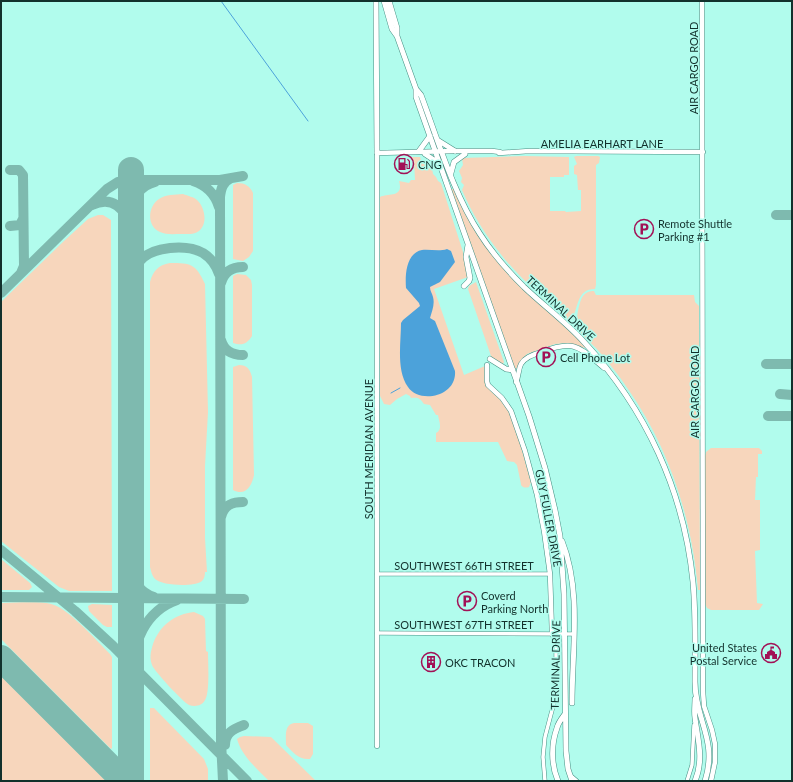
<svg xmlns="http://www.w3.org/2000/svg" width="793" height="782" viewBox="0 0 793 782" font-family="Lato,sans-serif">
<rect width="100%" height="100%" fill="#b1fced"/>
<path fill="#f7d6bc" d="M525 156 569 157V175H564V177H550V211H565L566 212 581 211V190H578L577 175 574 174V166L577 164 574 157 576 156H598L600 157 599 163 596 165V285L595 289C576 289 579 308 571 321H569C556 308 541 297 528 284 500 257 477 225 462 190L464 185 461 182 462 178 459 171 463 165 462 158Z
M399 157H420L422 163 432 168 433 174 436 177 438 181 441 183 463 252 468 277 434 289 464 375 485 366V385L500 399 509 411 520 443 531 482 529 487C526 488 523 488 521 485V484L517 465 514 462 507 461 498 442H436V433C443 429 439 422 438 415H436L430 405 424 404C420 398 418 397 411 398L410 396 406 394 397 399 390 405 384 404 380 396V197C389 193 404 198 399 181L409 183 411 180H415L414 161 410 160H399Z
M237 183C245 183 250 186 253 193V251L249 257 243 261 233 259V185Z
M451 189H453L456 192 466 215 481 240 552 314 586 347 585 348 568 343 555 344 527 354 519 363 517 368 515 369Z
M183 194C188 196 194 197 197 200 205 207 208 224 199 231 194 235 188 234 181 234 174 234 166 235 160 232 146 226 148 206 159 199 166 194 175 195 183 194Z
M98 215H103L111 220 112 591H69L59 587 1 541V302L64 241 88 219Z
M170 263C191 263 196 264 205 284L208 412 205 466V538L207 572H205C205 576 204 579 202 581 195 587 162 586 155 579 152 576 151 571 150 567V282C153 271 158 265 170 263Z
M237 274 246 275 251 280 252 285V336C247 344 242 346 233 343V276Z
M476 282 504 362 503 364 494 359 491 356 468 289 469 286Z
M594 291 596 295H694L695 302 699 306 700 590H698C692 518 669 448 628 389 618 374 607 361 596 348 590 342 581 335 578 328 575 322 579 301 583 296 586 292 590 291 594 291Z
M239 365C247 365 250 369 252 377L254 475C252 485 246 497 233 490V367Z
M711 448H759L762 451V454H758V477H756L755 500H760V550L755 551 757 603 763 604 759 610H711L707 608 705 604V456L706 452Z
M1 559 30 583 32 587 29 590H1Z
M1 603C15 603 38 601 51 604 67 607 97 641 110 654L112 657V748L111 749 1 639Z
M92 604 112 605V627H107L103 625 89 611 88 606Z
M194 612 203 616 205 619 206 651 208 652C208 662 210 693 205 700 202 706 195 707 189 705 183 702 154 671 152 665 149 657 151 651 153 644 160 625 175 614 194 612Z
M1 676 106 781H1Z
M150 708H154L204 759 208 769V781H150Z
M294 723H308L313 726V754L310 759C298 760 293 752 286 745 286 736 284 725 294 723Z
M244 736 271 737 316 781H269C256 768 242 756 237 739L240 737Z"/>
<path fill="#4ca2da" d="M447 249 451 251 455 262 440 282 430 287C430 291 432 293 433 297 435 304 432 311 430 318L435 321 455 371C457 397 419 404 408 387 396 370 401 343 401 323L403 320 420 306 419 303 406 288C405 275 406 253 422 250 430 249 439 252 447 249Z"/>
<g fill="none" stroke-linecap="round" stroke-linejoin="round">
<path stroke="#4ca2da" stroke-width="1" d="M221 1 308 121
M391 393 400 388"/>
<path stroke="#7ebaaf" stroke-width="10" d="M10 170H19L23 175 24 266 21 273
M193 181C206 185 215 194 219 207
M92 205C113 195 125 209 131 228
M131 212C133 197 140 186 155 182
M776 215H792
M10 226 20 225 23 219
M221 283C224 272 232 267 243 267
M1 293 107 189 118 182 131 180H220L243 176
M131 296C132 284 132 272 140 261 152 246 187 244 203 253 211 258 216 265 219 274
M221 340C224 351 232 355 243 355
M766 364H792
M780 394 792 395
M768 416H792
M221 517C224 505 232 502 243 502
M1 550 75 611 113 646 247 781
M131 566C134 580 138 592 154 597
M1 597 244 599
M131 674C133 643 145 611 177 600
M225 745C225 733 233 729 244 725
M223 781 221 741 220 197C221 188 223 182 231 178"/>
<path stroke="#7ebaaf" stroke-width="26" d="M131 170V781
M1 658 124 781"/>
<defs>
<path id="minor" d="M377 574H550
M377 633 574 634
M570 775 577 781
M545 781 543 757 545 737 556 695V645L552 634
M687 781 692 765 694 725"/>
<path id="tertiary" d="M702 1 703 691 704 706 712 730 715 744V762L711 781
M499 153 529 151 703 152
M487 365V381L488 385 502 398 511 411 525 451 537 495 544 531 550 574 552 634
M516 382C519 376 518 370 521 364 525 357 534 354 542 352 575 339 579 347 604 368
M377 746V153L455 151H492L500 152"/>
<path id="secondary" d="M376 1 377 153
M384 1 392 29 397 36 416 89V97L529 416 545 468 555 510 560 536 564 594 566 751 568 769 572 781
M389 1 397 28V36
M416 89 421 95C438 140 453 193 480 234 492 253 508 271 524 287 544 306 566 322 584 342 646 409 684 491 693 582 696 615 695 649 695 682 695 720 718 740 705 781
M439 141 455 151
M419 151 430 136
M425 154 440 164
M451 173 454 162 465 154
M464 286 469 281 470 278 466 257 468 245
M490 359 506 369 513 370
M562 541C582 592 572 649 572 703
M695 699C695 705 694 712 695 718 698 740 704 760 695 781
M558 781C551 765 551 744 557 728 558 723 562 718 565 714"/>
</defs>
<use href="#minor" stroke="#458f82" stroke-width="4.5"/>
<use href="#tertiary" stroke="#458f82" stroke-width="5.5"/>
<use href="#secondary" stroke="#458f82" stroke-width="6"/>
<use href="#minor" stroke="#fff" stroke-width="3.5"/>
<use href="#tertiary" stroke="#fff" stroke-width="4.5"/>
<use href="#secondary" stroke="#fff" stroke-width="5"/>
</g>
<defs>
<symbol id="fuel-ring" viewBox="-11 -11 22 22"><circle r="9.5" fill="#b1fced" stroke="#a21156" stroke-width="1.5"/><path d="M-5.5-6h7V0h2V4h1.3V-2.5L3-4.5l.8-.8L6-3V5H2.5V1h-1V6h-7ZM-4.2-4.7v3.2H.2V-4.7Z" fill="#a21156"/></symbol>
<symbol id="parking-ring" viewBox="-11 -11 22 22"><circle r="9.5" fill="#b1fced" stroke="#a21156" stroke-width="1.5"/><path d="M-3.5-5.5H1a3.5 3.5 0 0 1 0 7H-1V5.5H-3.5ZM-1-3.4V-.6H.8a1.4 1.4 0 0 0 0-2.8Z" fill="#a21156"/></symbol>
<symbol id="civic-ring" viewBox="-11 -11 22 22"><circle r="9.5" fill="#b1fced" stroke="#a21156" stroke-width="1.5"/><path d="M-.6-6.5H3V-4.5H.6V-3L4-1V1h2V6H-6V1h2V-1L-.6-3ZM-1.2 2.5V6h2.4V2.5Z" fill="#a21156"/></symbol>
<symbol id="building-ring" viewBox="-11 -11 22 22"><circle r="9.5" fill="#b1fced" stroke="#a21156" stroke-width="1.5"/><path d="M-4-6H4V6H1V3H-1V6H-4ZM-2.5-4.3h1.7v1.8h-1.7ZM.8-4.3h1.7v1.8H.8ZM-2.5-1h1.7V.8h-1.7ZM.8-1h1.7V.8H.8Z" fill="#a21156"/></symbol>
</defs>
<g fill-rule="evenodd">
<use href="#fuel-ring" x="393" y="153" width="22" height="22"/>
<use href="#parking-ring" x="633" y="218" width="22" height="22"/>
<use href="#parking-ring" x="535" y="346" width="22" height="22"/>
<use href="#parking-ring" x="456" y="590" width="22" height="22"/>
<use href="#civic-ring" x="760" y="642" width="22" height="22"/>
<use href="#building-ring" x="420" y="651" width="22" height="22"/>
</g>
<g text-anchor="middle" dominant-baseline="central" stroke-width="3" stroke-linejoin="round" paint-order="stroke">
<g font-size="11" fill="#12312c" stroke="#b1fced">
<text transform="translate(693 68) rotate(-90)">AIR CARGO ROAD</text>
<text x="602" y="143">AMELIA EARHART LANE</text>
<text transform="translate(561 308) rotate(43)">TERMINAL DRIVE</text>
<text transform="translate(694 392) rotate(-90)">AIR CARGO ROAD</text>
<text transform="translate(368 449) rotate(-90)">SOUTH MERIDIAN AVENUE</text>
<text transform="translate(549 518) rotate(79)">GUY FULLER DRIVE</text>
<text x="464" y="565">SOUTHWEST 66TH STREET</text>
<text x="464" y="624">SOUTHWEST 67TH STREET</text>
<text transform="translate(555 665) rotate(-89)">TERMINAL DRIVE</text>
</g>
<g font-size="11" fill="#12312c" stroke="#b1fced" text-anchor="start">
<text x="418" y="164">CNG</text>
<text x="658" y="223">Remote Shuttle<tspan x="658" dy="13">Parking #1</tspan></text>
<text x="560" y="357">Cell Phone Lot</text>
<text x="481" y="595">Coverd<tspan x="481" dy="13">Parking North</tspan></text>
<text x="757" y="647" text-anchor="end">United States<tspan x="757" dy="13">Postal Service</tspan></text>
<text x="445" y="662">OKC TRACON</text>
</g>
</g>
<rect width="793" height="782" fill="none" stroke="#12312c" stroke-width="4"/>
</svg>
